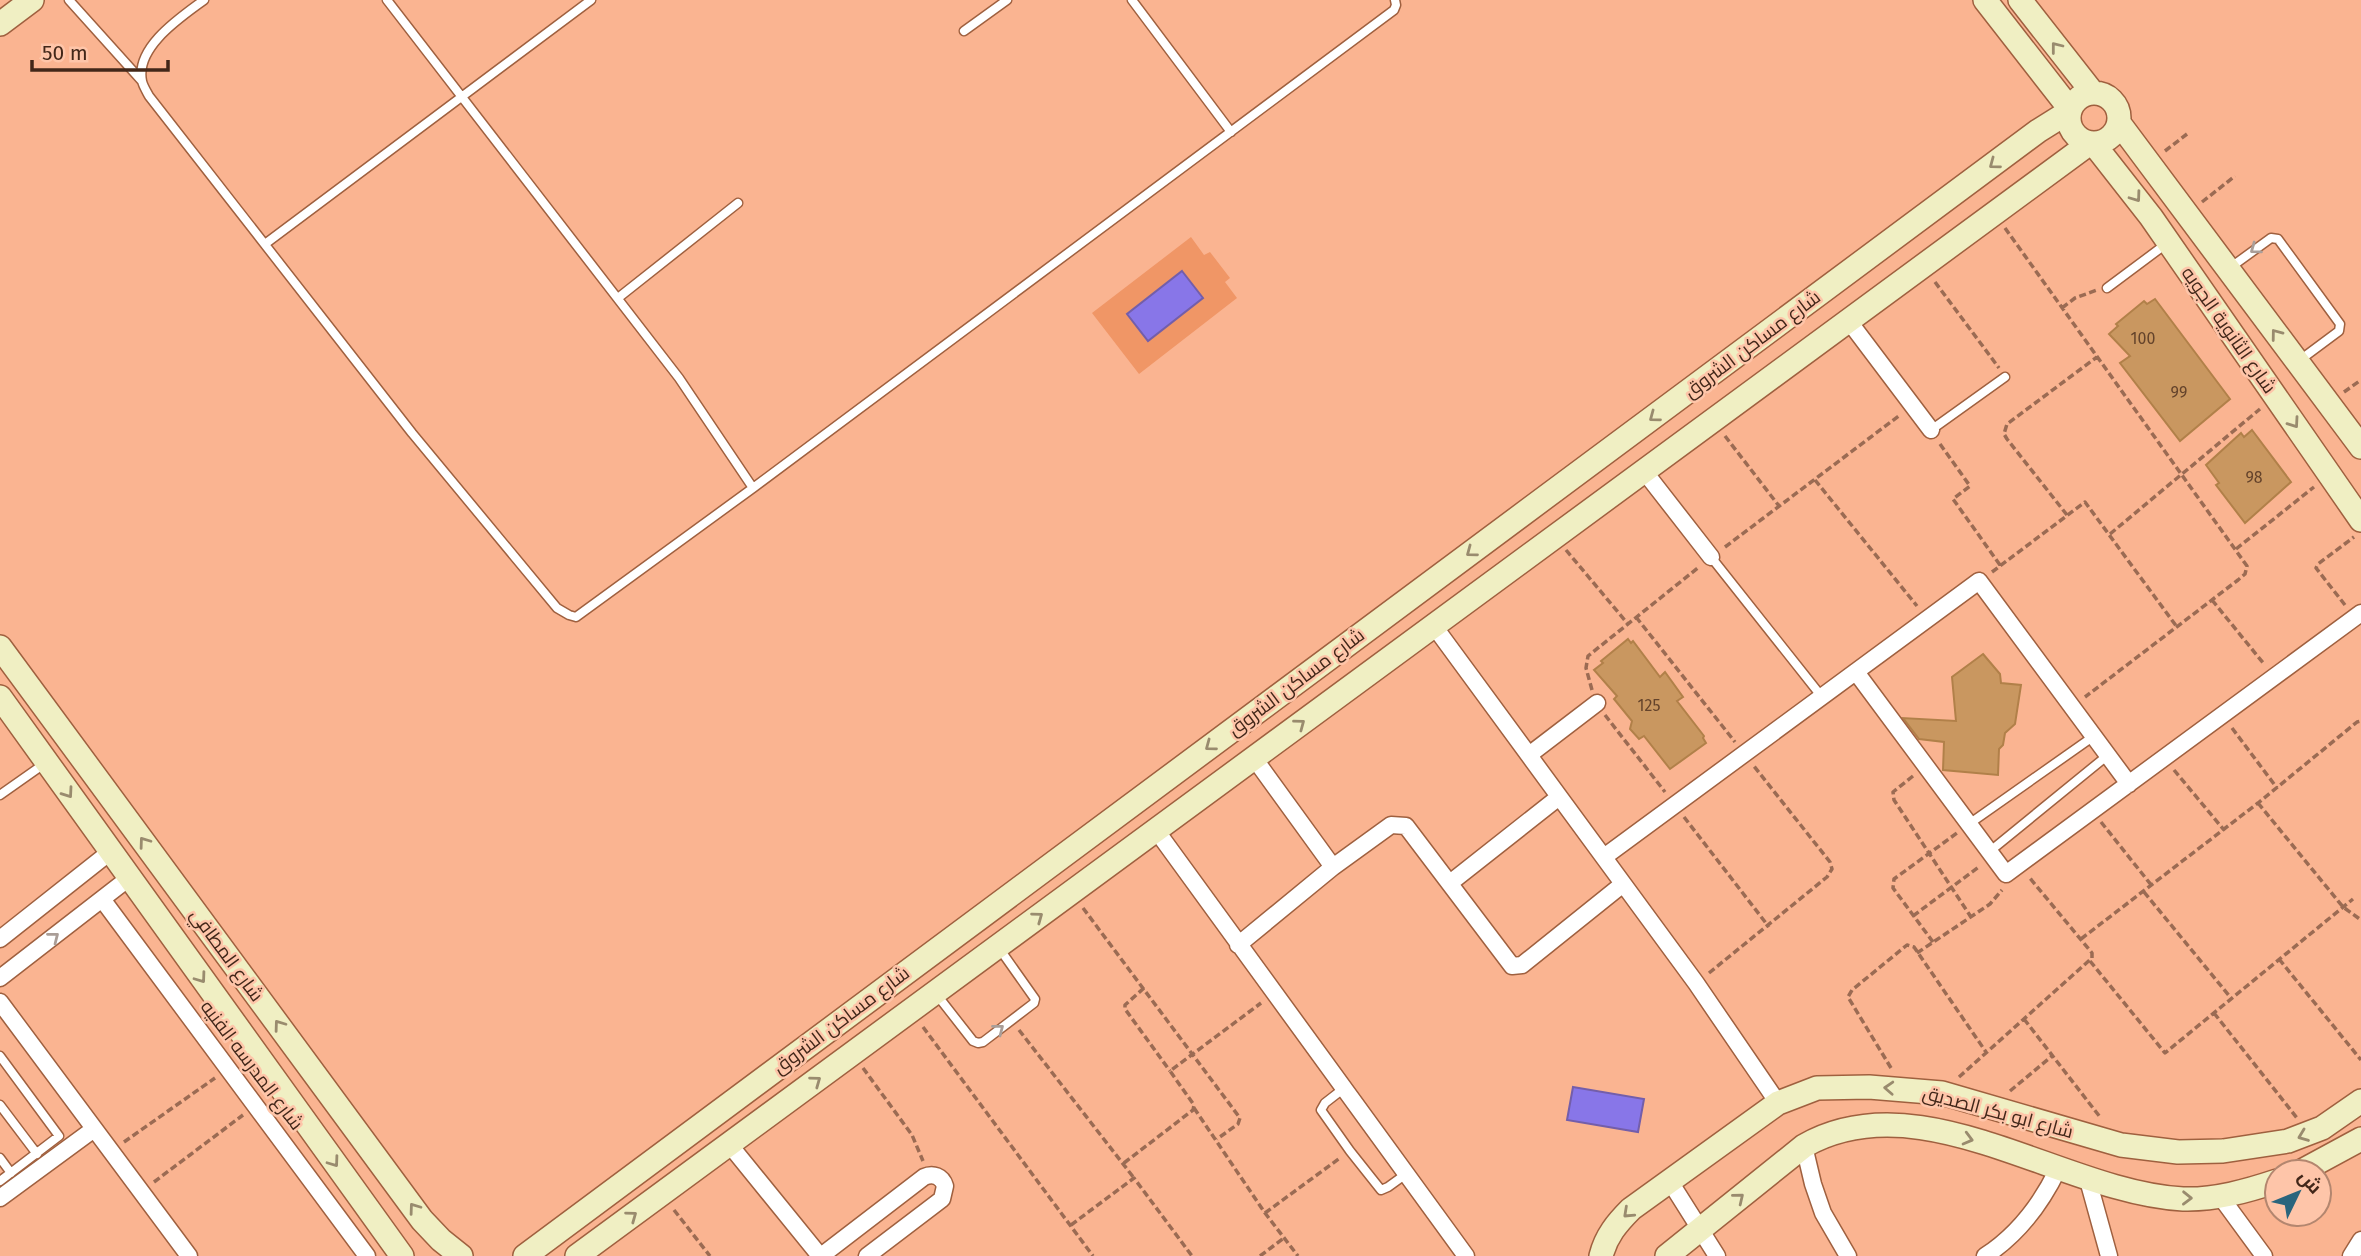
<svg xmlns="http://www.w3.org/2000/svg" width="2361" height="1256" viewBox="0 0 2361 1256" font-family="'Fira Sans',Cairo,sans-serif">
<rect width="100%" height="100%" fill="#fab491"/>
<path fill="#f09666" d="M1191 237 1204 255 1210 252 1230 278 1225 282 1237 298 1139 374 1092 313Z"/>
<path fill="#8876e8" stroke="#735eaa" stroke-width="2" d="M1182 271 1203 298 1148 341 1127 314Z
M1573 1087 1644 1099 1638 1132 1567 1120Z"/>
<path fill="#c99760" stroke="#b18049" stroke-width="2" d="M2155 299 2230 399 2180 441 2120 363 2130 356 2109 334 2118 326 2116 324 2144 301 2147 304Z
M2252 430 2291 482 2245 523 2216 485 2219 483 2206 465 2241 433 2244 437Z
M1628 639 1631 643 1633 641 1660 677 1665 672 1683 697 1677 701 1704 736 1703 738 1706 743 1670 769 1644 736 1639 739 1630 729 1632 721 1614 699 1617 696 1594 670 1603 663 1601 661Z
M1983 654 2000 674 2001 683 2021 685 2015 724 2005 733 2003 745 1999 749 1998 775 1943 770 1944 742 1919 739 1903 718 1956 721 1952 677Z"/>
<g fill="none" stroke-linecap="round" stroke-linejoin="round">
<defs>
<path id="lane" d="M69 0 141 80
M204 0C181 17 135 47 142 81 143 86 147 92 149 96L412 433 557 608 569 615 576 617 753 488 1394 10 1396 5 1395 0
M387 0 679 378 753 488
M1132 0 1231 132
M964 31 1007 0
M265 244 591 0
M2231 267 2271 238 2278 239 2340 324 2339 331 2300 360
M2107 288 2166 244
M618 298 738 203
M1931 430 2005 377
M1711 557 1822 697
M0 795 44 764
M1969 824 2094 736
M1989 852 2108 755
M937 995 973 1041 978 1043 983 1042 1034 1003 1035 999 999 948
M0 1056 59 1136 0 1181
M1343 1089 1325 1103 1321 1110 1350 1151 1381 1190 1388 1187 1406 1174
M0 1105 37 1154
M0 1158 11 1173"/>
<path id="street" d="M1848 320 1931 430
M1644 471 1711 557
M1434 626 1696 983 1778 1103
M1856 672 2006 874 2361 613
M1529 755 1597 703
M1254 758 1333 867 1391 825 1406 826 1512 966 1522 965 1623 884
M1156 830 1466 1256
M1604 857 1979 581 2129 784
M1450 883 1559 797
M102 899 367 1256
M0 939 110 852
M1238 945 1333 867
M0 978 129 878
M0 1002 189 1256
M729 1144 820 1256
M1804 1146 1813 1184 1823 1213 1848 1256
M1669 1180 1717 1256
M2088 1180 2109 1256
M2220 1196 2264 1256
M0 1198 94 1129
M821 1256 924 1177C933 1173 942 1176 945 1186L942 1199 867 1256
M1985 1256C2019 1234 2041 1204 2058 1169
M2351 1256 2361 1240"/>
<path id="secondary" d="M1985 0 2070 109
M2020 0 2093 93
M0 24 32 0
M2069 118a25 25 0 1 1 50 0a25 25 0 1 1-50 0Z
M2119 123 2361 447
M2093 143 2151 217 2361 520
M0 647 422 1220 441 1240 461 1256
M0 697 402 1256
M2300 1172 2361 1139
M525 1256 2038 131 2070 111
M577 1256 2090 143
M1601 1256C1606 1236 1617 1223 1631 1209L1778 1103 1817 1088 1869 1087 1942 1093 2121 1145 2178 1152 2223 1151 2288 1141 2322 1128 2361 1101
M1667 1256 1804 1146C1921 1079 2063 1193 2183 1199 2215 1200 2247 1191 2277 1181"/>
</defs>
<use href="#lane" stroke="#9f603f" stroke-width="11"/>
<use href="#street" stroke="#9f603f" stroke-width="19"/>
<use href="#secondary" stroke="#9f603f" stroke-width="26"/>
<path stroke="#9b6b53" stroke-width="3.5" stroke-dasharray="7 3.5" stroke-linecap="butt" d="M2165 151 2187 134
M2202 202 2235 176
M2005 228 2247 566 2245 574 2238 580 2085 697
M1935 282 1999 368
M2062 308 2075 298 2097 290
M2344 392 2361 380
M1725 436 1779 506
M1940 444 1970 486 1953 499 2000 565
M1815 480 1917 606
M2067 515 2007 439 2004 434 2007 424 2097 357
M2110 534 2260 409
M1725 547 1900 415
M2236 549 2314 487
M1566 550 1628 624
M1992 572 2085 502 2177 627
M2212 600 2264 664
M2345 605 2316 568 2318 564 2354 537
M1636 617 1735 742
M1592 690 1586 668 1588 656 1699 567
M1605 715 1665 792
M2232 728 2277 788
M2174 770 2224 830
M1913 776 1893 792 1894 800 1971 917
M2258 803 2343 907 2361 920
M1684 817 1769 927
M2101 822 2152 886
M2144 892 2231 998
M1083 908 1240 1118 1238 1124 1217 1139
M1913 916 1980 866
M2081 939 2258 803 2357 722 2361 721
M1933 942 1893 888 1894 879 1957 833
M1917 953 1990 904 2002 890
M2279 959 2361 1060
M2090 961 2165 1053 2353 899
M1709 973 1827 877 1832 869 1830 862 1753 765
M1144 988 1125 1005V1009L1170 1071
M2214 1013 2297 1118
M2024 1019 2100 1117
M923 1027 1093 1256
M1019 1030 1134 1178
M863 1068 912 1135 923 1161
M1891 1068 1848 997 1852 990 1907 945 1914 947 1986 1052
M1959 1077 2092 958V953L2029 877
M2010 1091 2052 1056
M1194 1108 1265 1213 1298 1256
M124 1142 215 1078
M1124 1163 1193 1110 1194 1105 1170 1071 1261 1003
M154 1182 243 1115
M674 1210 710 1256
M1265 1213 1340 1158
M1071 1225 1134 1178 1192 1256
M1260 1256 1284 1238"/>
<use href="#lane" stroke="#fff" stroke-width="8"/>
<use href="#street" stroke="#fff" stroke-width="16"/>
<use href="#secondary" stroke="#f0efc3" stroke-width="23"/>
</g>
<defs><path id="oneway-chevron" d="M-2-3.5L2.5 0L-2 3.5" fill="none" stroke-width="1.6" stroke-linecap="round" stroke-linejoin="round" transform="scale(1.75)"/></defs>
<g stroke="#998b6e">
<use href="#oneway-chevron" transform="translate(2056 47) rotate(-128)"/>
<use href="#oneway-chevron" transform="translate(1994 164) rotate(143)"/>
<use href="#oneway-chevron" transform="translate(2136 197) rotate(54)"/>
<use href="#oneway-chevron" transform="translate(2276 334) rotate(-127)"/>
<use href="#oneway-chevron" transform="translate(1654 417) rotate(143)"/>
<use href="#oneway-chevron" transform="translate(2294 423) rotate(55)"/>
<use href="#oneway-chevron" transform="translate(1471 552) rotate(143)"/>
<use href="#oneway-chevron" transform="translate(1300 724) rotate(-37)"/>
<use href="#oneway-chevron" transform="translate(1210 746) rotate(143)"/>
<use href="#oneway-chevron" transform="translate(68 793) rotate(55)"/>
<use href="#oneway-chevron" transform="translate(144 842) rotate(-126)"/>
<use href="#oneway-chevron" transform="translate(1038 917) rotate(-36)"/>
<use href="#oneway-chevron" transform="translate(201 978) rotate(54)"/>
<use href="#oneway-chevron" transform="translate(279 1025) rotate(-126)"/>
<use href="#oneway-chevron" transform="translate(816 1081) rotate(-36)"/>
<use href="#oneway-chevron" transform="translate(1889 1088) rotate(-177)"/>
<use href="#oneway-chevron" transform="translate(2303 1136) rotate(159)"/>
<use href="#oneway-chevron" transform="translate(1968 1139) rotate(15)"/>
<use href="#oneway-chevron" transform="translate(334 1162) rotate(54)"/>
<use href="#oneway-chevron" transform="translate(1739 1198) rotate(-39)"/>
<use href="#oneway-chevron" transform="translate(2187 1198) rotate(1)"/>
<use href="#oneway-chevron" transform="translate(414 1208) rotate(-126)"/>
<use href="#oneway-chevron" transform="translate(1628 1213) rotate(137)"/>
<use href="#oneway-chevron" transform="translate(632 1216) rotate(-36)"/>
</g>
<g stroke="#aa9e98">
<use href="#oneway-chevron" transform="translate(2255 249) rotate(144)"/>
<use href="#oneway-chevron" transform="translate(54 937) rotate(-38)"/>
<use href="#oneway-chevron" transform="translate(999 1029) rotate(-38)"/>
</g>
<g text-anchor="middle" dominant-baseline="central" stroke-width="5" stroke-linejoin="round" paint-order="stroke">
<g font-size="16" fill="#64432b">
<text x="2143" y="338">100</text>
<text x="2179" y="392">99</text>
<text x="2254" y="477">98</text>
<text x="1649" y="705">125</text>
</g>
<g font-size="19" fill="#422719" stroke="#fec5a9">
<text transform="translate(2229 330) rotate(55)">شارع الثانوية الجويه</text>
<text transform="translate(1752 344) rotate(-37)">شارع مساكن الشروق</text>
<text transform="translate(1296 682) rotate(-37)">شارع مساكن الشروق</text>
<text transform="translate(227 955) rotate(54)">شارع المطافي</text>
<text transform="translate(841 1020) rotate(-37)">شارع مساكن الشروق</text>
<text transform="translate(252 1065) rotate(53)">شارع المدرسه الفنيه</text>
<text transform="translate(1998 1112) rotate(15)">شارع ابو بكر الصديق</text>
</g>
</g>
<g transform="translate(2298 1193) rotate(47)"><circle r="33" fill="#fec5a9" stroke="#b3866f" stroke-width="2"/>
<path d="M0-5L12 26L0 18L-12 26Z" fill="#2a657d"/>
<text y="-10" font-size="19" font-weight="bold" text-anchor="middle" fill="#422719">ش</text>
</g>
<path d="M32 60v10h136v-10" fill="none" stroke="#422719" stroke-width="3.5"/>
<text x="42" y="60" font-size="21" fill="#422719" stroke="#fec5a9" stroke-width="5" paint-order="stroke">50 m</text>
</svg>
